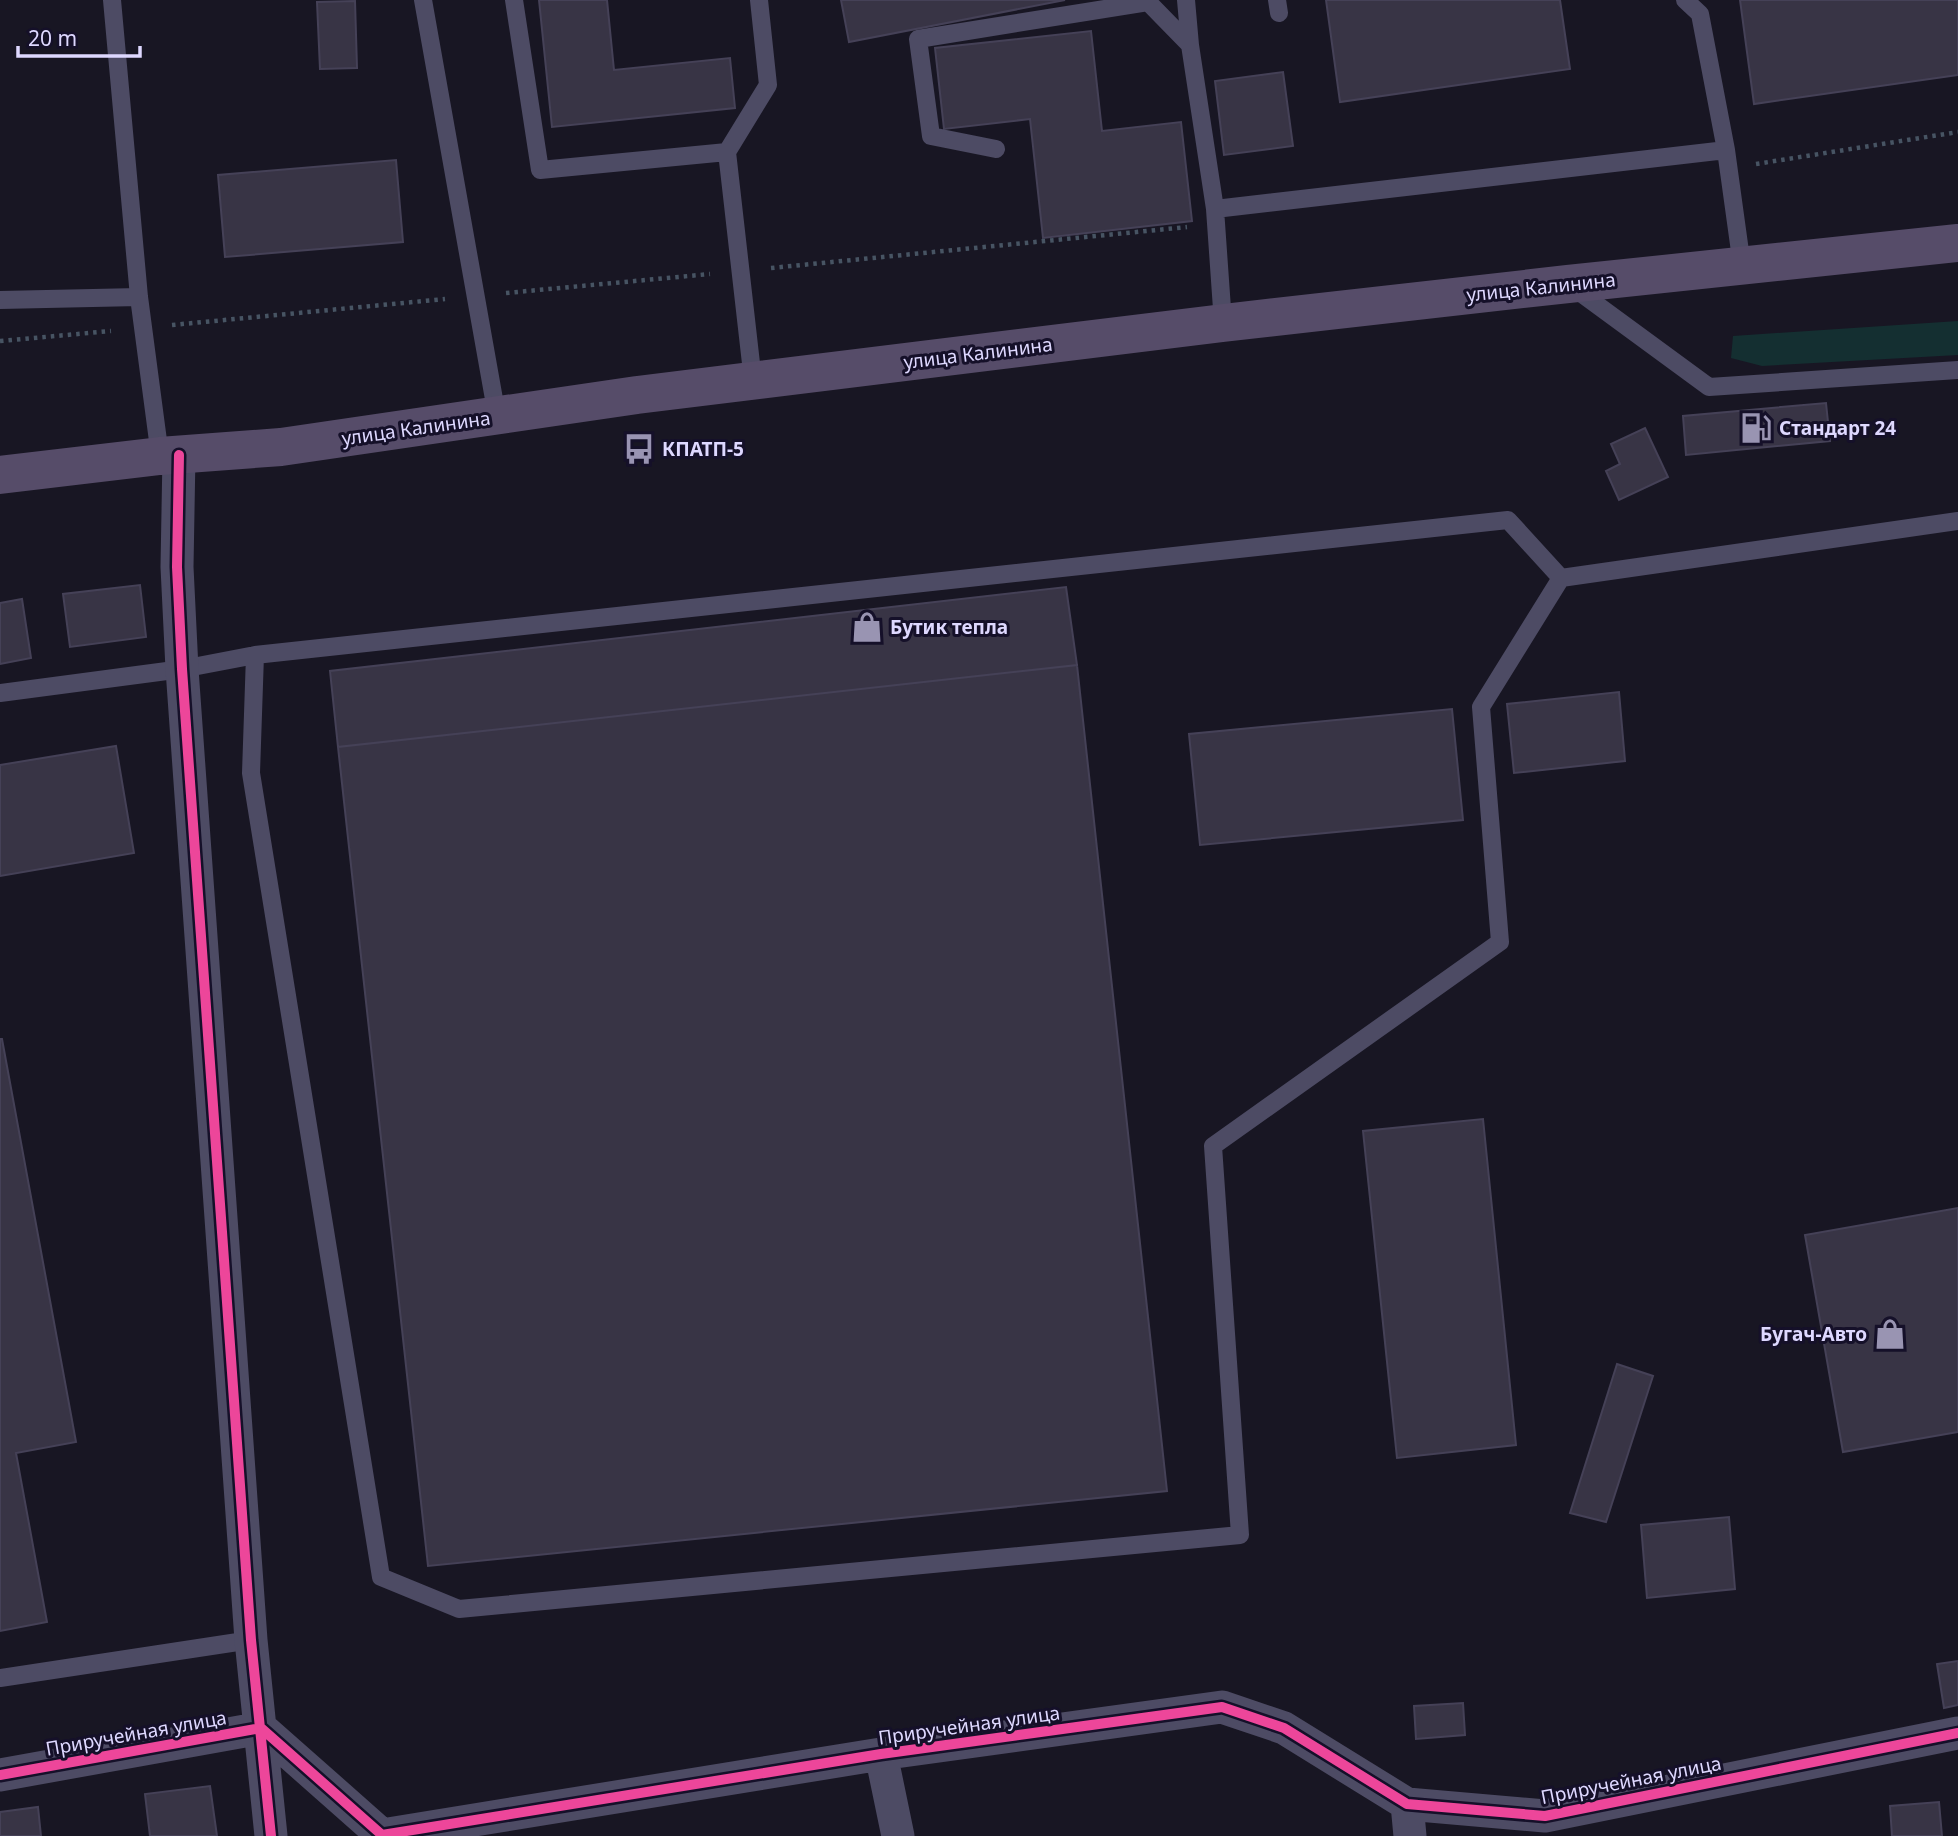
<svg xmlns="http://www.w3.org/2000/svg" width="1958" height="1836" viewBox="0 0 1958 1836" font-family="'Noto Sans',sans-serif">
<rect width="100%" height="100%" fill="#181623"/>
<path fill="#142f31" d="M1958 321V355L1762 366 1731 358 1733 336Z"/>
<path fill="#383445" stroke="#454157" stroke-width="2" d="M539 0H607L614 70 730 58 735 108 552 127Z
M841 0H1065L849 42Z
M1326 0H1560L1570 69 1340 102Z
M1740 0H1958V75L1754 104Z
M355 1 357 68 320 69 317 2Z
M1091 31 1102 131 1181 122 1192 221 1043 238 1030 119 944 129 935 48Z
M1283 72 1293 146 1224 155 1215 81Z
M396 160 403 242 225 257 218 175Z
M1826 403 1830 441 1686 455 1683 416Z
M1645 428 1668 477 1619 500 1606 471 1620 464 1611 444Z
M140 585 146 637 70 647 63 594Z
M1066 587 1077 665 338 747 330 671Z
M22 599 31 658 0 664V603Z
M1077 665 1167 1491 428 1566 338 747Z
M1619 692 1625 761 1514 773 1507 704Z
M1452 709 1463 820 1200 845 1189 734Z
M116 746 134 853 0 876V765Z
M0 1039H2L76 1442 16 1453 47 1622 0 1631Z
M1483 1119 1516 1445 1397 1458 1363 1131Z
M1958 1208V1432L1843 1452 1805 1235Z
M1617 1364 1653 1376 1606 1522 1570 1513Z
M1729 1517 1735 1589 1647 1598 1641 1525Z
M1958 1661V1705L1944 1708 1937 1664Z
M1463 1703 1465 1735 1416 1739 1414 1706Z
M210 1786 217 1836H150L145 1794Z
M1939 1802 1942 1836H1892L1890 1806Z
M38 1807 41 1836H0V1812Z"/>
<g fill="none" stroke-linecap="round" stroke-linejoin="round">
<path stroke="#475463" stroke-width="4.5" stroke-dasharray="3.5 5" stroke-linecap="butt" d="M1756 164 1958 132
M771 268 1187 227
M506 293 710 274
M172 325 445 299
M0 341 111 331"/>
<path stroke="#4d4b64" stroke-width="18" d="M112 0 139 297 160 456
M423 0 497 416
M514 0 540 170 727 152 753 381
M1186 0 1190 45 1215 209 1223 323
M1277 0 1279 13
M1685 0 1700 14 1726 150 1742 266
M996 149 931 136 918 39 1148 2 1190 45
M727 152 768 85 759 0
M1215 209 1726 150
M1574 288 1709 387 1958 370
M0 300 139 297
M255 655 251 773 381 1577 459 1609 1240 1535 1213 1146 1500 942 1481 707 1561 578
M0 693 182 669 255 655 1508 520 1561 578 1958 521
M0 1678 251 1640"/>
<path stroke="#4d4b64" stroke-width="33" d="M179 455 177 567 182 669 251 1640 271 1836
M881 1754 898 1836
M0 1775 261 1728 382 1835 881 1754 1222 1707 1284 1728 1407 1804 1545 1816 1958 1733
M1407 1804 1410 1836"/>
<path stroke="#564c69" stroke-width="38" d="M0 475 160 456 281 447 637 395 1223 323 1568 284 1958 243"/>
<defs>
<path id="cycleway" d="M179 455 177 567 182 669 251 1640 271 1836
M0 1775 261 1728 382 1835 881 1754 1222 1707 1284 1728 1407 1804 1545 1816 1958 1733"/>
</defs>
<use href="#cycleway" stroke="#151029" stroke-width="15"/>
<use href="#cycleway" stroke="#ed469a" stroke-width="10"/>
</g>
<defs>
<symbol id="fuel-bare" viewBox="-9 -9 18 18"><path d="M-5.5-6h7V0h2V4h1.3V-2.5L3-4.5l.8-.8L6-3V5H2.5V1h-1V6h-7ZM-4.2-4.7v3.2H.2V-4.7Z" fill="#9994b2" stroke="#151029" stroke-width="2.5" paint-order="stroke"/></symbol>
<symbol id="bus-bare" viewBox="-9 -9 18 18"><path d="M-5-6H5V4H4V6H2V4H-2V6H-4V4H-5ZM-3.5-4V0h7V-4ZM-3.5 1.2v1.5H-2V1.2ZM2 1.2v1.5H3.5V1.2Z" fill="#9994b2" stroke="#151029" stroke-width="2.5" paint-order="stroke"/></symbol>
<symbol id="shop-bare" viewBox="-9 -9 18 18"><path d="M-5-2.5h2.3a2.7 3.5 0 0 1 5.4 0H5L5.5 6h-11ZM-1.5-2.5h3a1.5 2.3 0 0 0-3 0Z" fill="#9994b2" stroke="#151029" stroke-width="2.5" paint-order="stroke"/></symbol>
</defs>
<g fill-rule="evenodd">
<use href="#fuel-bare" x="1734" y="406" width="44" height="44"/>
<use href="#bus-bare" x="617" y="427" width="44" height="44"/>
<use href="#shop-bare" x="845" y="605" width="44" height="44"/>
<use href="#shop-bare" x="1868" y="1312" width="44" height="44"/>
</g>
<g text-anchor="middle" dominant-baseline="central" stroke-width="6" stroke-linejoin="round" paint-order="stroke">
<g font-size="19" fill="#ded8ff" stroke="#151029">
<text transform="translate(1541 287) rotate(-6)">улица Калинина</text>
<text transform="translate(978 353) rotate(-7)">улица Калинина</text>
<text transform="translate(416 428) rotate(-8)">улица Калинина</text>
<text transform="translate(969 1725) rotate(-8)">Приручейная улица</text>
<text transform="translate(136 1733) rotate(-10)">Приручейная улица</text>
<text transform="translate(1631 1780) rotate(-11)">Приручейная улица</text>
</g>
<g font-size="19" font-weight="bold" fill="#ded8ff" stroke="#151029" text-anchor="start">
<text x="1779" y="428">Стандарт 24</text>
<text x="662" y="449">КПАТП-5</text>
<text x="890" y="627">Бутик тепла</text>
<text x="1867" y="1334" text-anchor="end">Бугач-Авто</text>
</g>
</g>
<path d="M18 46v10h122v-10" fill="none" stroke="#ded8ff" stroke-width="3.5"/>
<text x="28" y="46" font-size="21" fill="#ded8ff" stroke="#151029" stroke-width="5" paint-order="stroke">20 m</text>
</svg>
